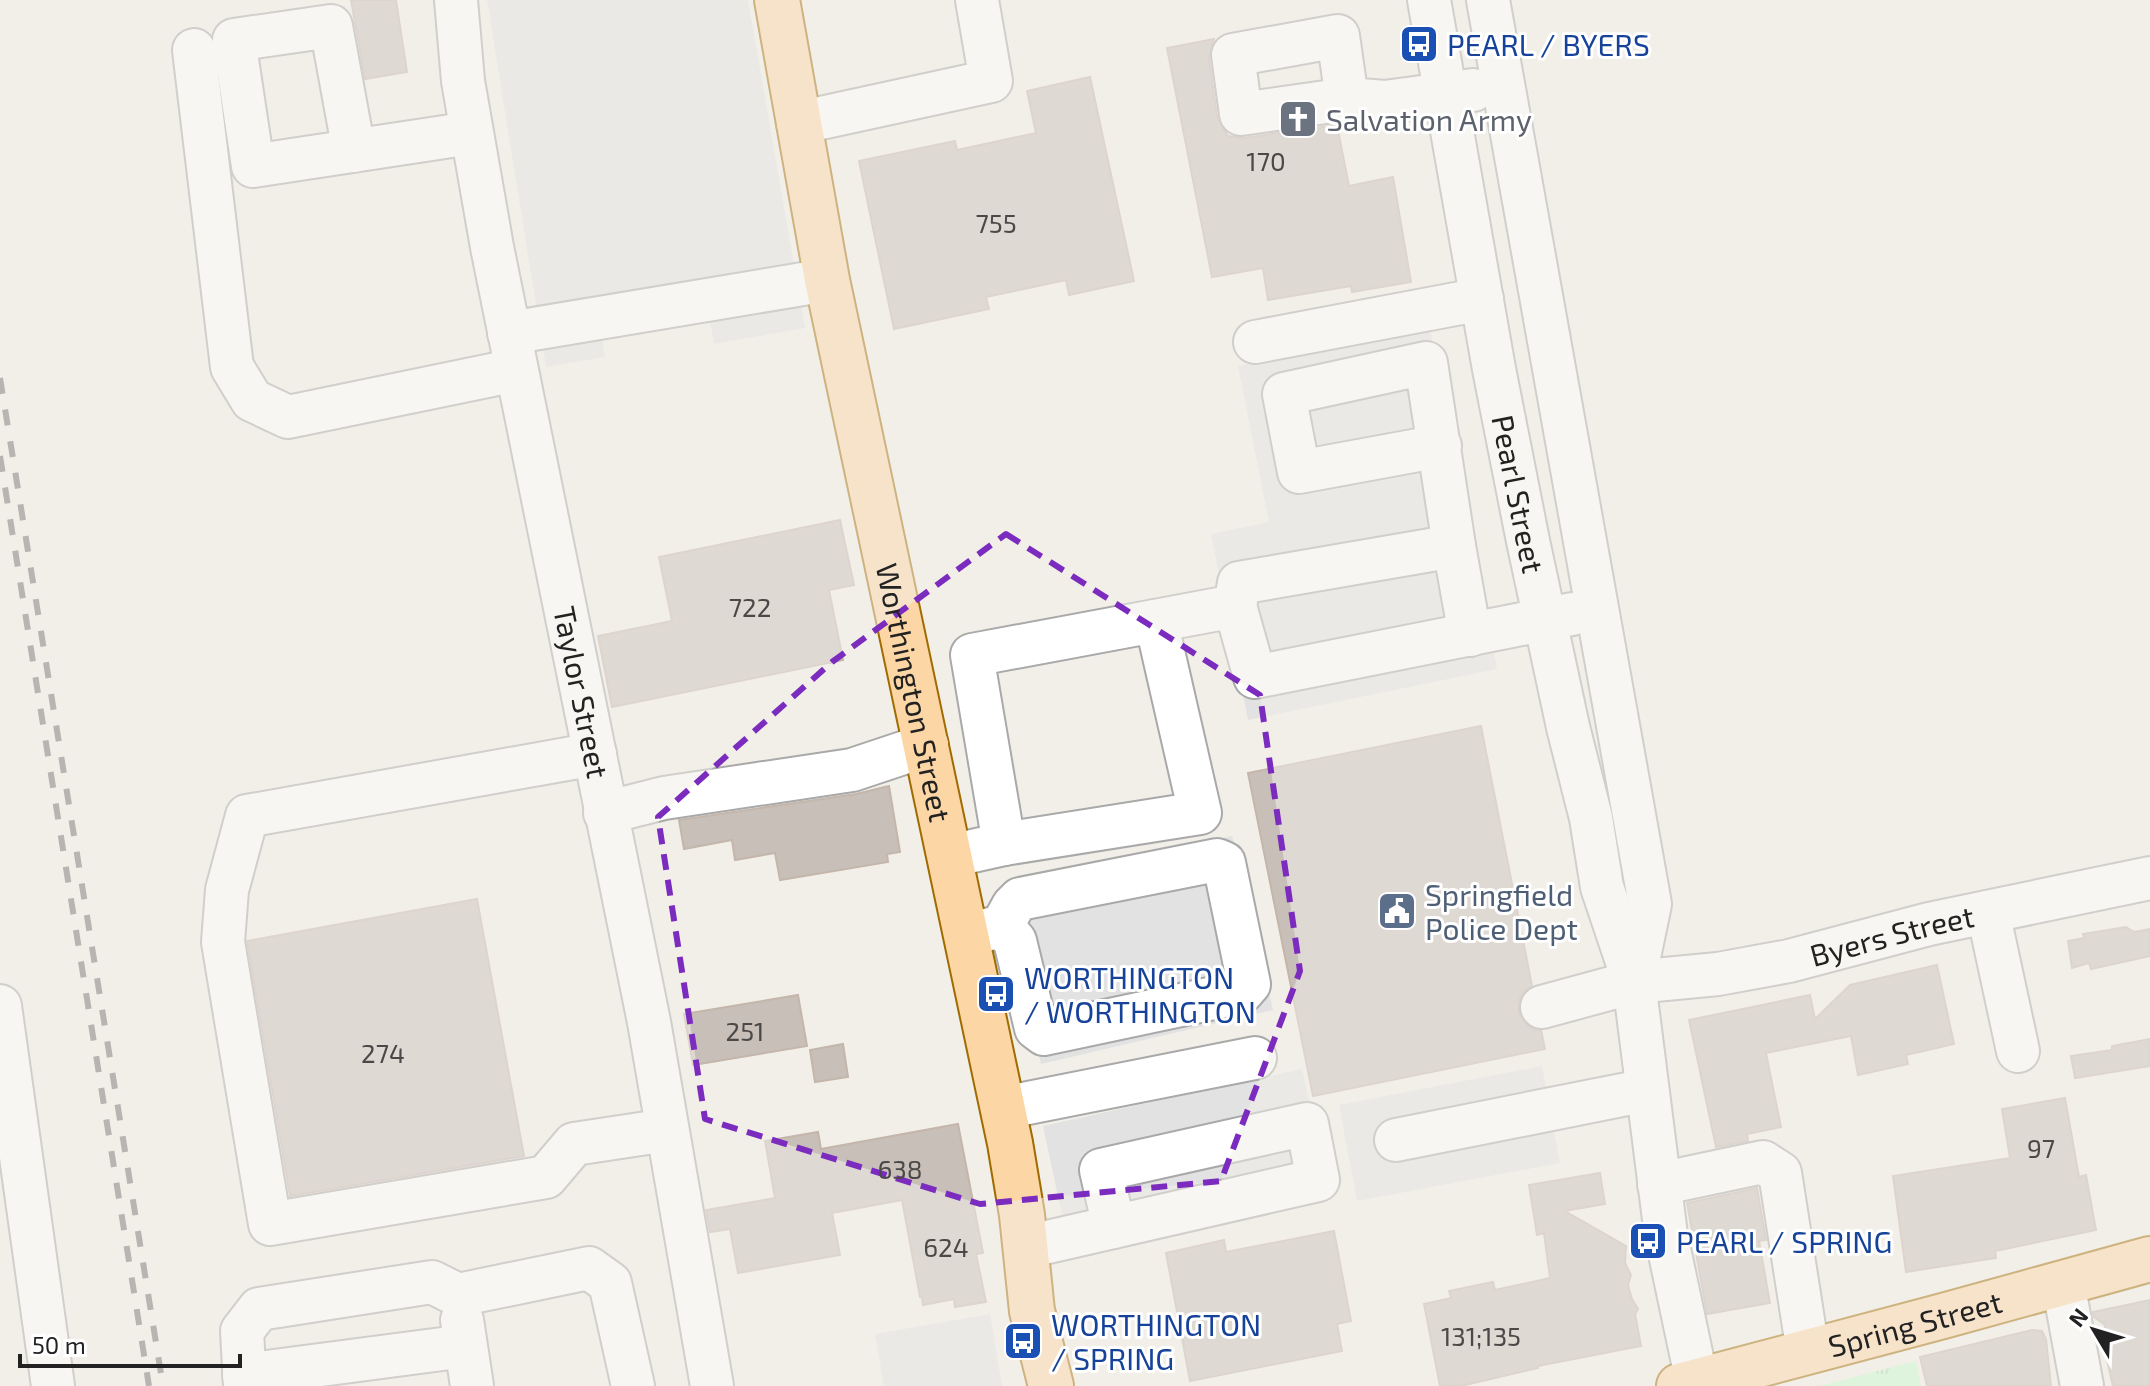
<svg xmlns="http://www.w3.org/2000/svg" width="2150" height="1386" viewBox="0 0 2150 1386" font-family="'Exo 2',sans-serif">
<defs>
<pattern id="park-tufts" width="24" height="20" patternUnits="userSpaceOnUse" patternTransform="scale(2)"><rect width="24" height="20" fill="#c8facc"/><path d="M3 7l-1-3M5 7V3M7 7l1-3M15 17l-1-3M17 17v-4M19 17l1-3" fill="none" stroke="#acd6af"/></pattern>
</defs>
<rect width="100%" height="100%" fill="#f2efe9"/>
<path fill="url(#park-tufts)" d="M1916 1361 1921 1386H1819Z"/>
<path fill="#e2e2e2" d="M487 0H748L805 328 714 344 710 321 707 319 602 336 605 357 546 367Z
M1430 328 1497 669 1248 720 1211 534 1269 522 1238 366Z
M1232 836 1273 1010 1041 1064 1001 891Z
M1542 1066 1560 1163 1357 1201 1339 1105Z
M1302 1069 1330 1196 1070 1253 1043 1126Z
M990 1314 1002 1386H884L875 1334Z"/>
<path fill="#c7bfb8" stroke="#c4b6ab" stroke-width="2" d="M351 0H396L407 72 365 79Z
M1214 39 1209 58 1217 117 1228 136 1244 138 1337 125 1349 186 1393 177 1411 282 1352 292 1351 286 1268 300 1263 268 1212 277 1167 48Z
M1090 77 1134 281 1069 295 1066 280 986 297 989 309 894 329 859 161 955 141 957 150 1036 133 1027 91Z
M840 520 854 585 829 590 843 660 612 707 598 636 672 621 659 557Z
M1481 726 1532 986 1524 991 1519 1000V1013L1526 1024 1535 1030H1541L1545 1049 1313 1096 1248 773Z
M889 786 900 852 887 854 888 862 780 880 775 853 735 860 732 840 684 849 679 820 856 794Z
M477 899 524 1156 290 1196 247 941Z
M2126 927 2134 932 2150 929V956L2091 969 2089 963 2072 968 2068 941 2084 938 2083 934Z
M1937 965 1954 1044 1906 1055 1908 1064 1858 1075 1851 1036 1766 1053 1781 1127 1747 1134 1748 1141 1716 1147 1689 1020 1810 995 1815 1019 1850 985Z
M798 995 807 1046 693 1065 684 1014Z
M2150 1039V1066L2075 1078 2071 1056 2112 1050V1046Z
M843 1044 848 1077 815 1082 810 1050Z
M2065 1098 2079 1177 2086 1175 2096 1230 1995 1251 1996 1258 1906 1272 1893 1176 2010 1158 2002 1109Z
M958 1124 983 1253 976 1254 986 1302 955 1307 954 1299 923 1305 922 1297H920L902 1200 832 1213 840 1255 738 1273 730 1229 710 1232 706 1210 775 1198 765 1141 818 1132 821 1149Z
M1600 1173 1605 1204 1565 1211 1626 1246 1625 1263 1631 1275 1628 1285 1632 1299 1638 1309 1635 1314 1641 1346 1538 1366V1368L1461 1386H1440L1424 1304 1451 1298 1449 1291 1493 1282 1495 1290 1550 1278 1544 1233 1537 1235 1529 1185Z
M1757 1188 1766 1240 1759 1241 1770 1303 1707 1314 1687 1203Z
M1334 1231 1351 1321 1337 1324 1342 1351 1190 1381 1166 1253 1224 1240 1226 1252Z
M2150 1300V1386H2113L2105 1352 2101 1347 2105 1325 2094 1317 2093 1312Z
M2032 1330 2042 1331 2046 1339 2051 1386H1927L1920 1357Z"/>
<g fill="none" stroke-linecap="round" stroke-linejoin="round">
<defs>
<g id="minor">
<path id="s1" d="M456 0 463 81 492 247 649 1022 712 1386"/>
<path id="s2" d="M1429 0 1494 369 1528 541 1568 727 1591 818 1602 887 1634 982 1666 1235 1698 1386"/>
<path d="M1488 0 1650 904 1634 981"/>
<path d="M194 50 232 367 252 400 288 417 516 370"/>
<path d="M1347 99 1338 36 1233 55 1241 114 1347 99 1385 102 1473 90"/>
<path d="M798 123 991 81 977 0"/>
<path d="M354 151 331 26 234 40 253 166 471 133"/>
<path d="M509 333 827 280"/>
<path d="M1255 342 1482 299"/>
<path d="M1454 546 1470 635"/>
<path d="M1235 606 1239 583 1454 546 1426 363 1284 394 1299 472 1440 446"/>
<path d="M595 754 247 816 227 890 223 942 270 1224 546 1177 574 1144 667 1130"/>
<path d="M605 813 664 798 852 770 927 745"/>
<path d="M1004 844 1200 813 1156 621"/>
<path d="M950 856 1004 844 972 655 1235 606 1255 677 1572 614"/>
<path d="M1988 912 2018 1051"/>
<path d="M966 935 1002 926 1013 906 1020 899 1217 860 1224 863 1249 984 1242 992 1044 1034 1036 1028 1015 941 1002 926"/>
<path d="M0 1006 53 1386"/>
<path id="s3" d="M1542 1007 1634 982 1718 974 1789 961 1929 924 2150 878"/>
<path d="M1003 1108 1255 1058"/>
<path d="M1396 1140 1647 1090"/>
<path d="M1659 1184 1763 1162 1780 1173 1808 1352"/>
<path d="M1026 1247 1318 1180 1307 1124 1101 1170 1114 1227"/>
<path d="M2063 1283 2082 1386"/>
<path d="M462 1320 472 1386"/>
<path d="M244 1375 465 1346"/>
<path d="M245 1386 242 1331 259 1309 432 1282 458 1295 589 1268 610 1283 633 1386"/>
</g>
<g id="major">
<path id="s4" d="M777 0 827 280 1010 1143 1022 1215 1032 1311 1051 1386"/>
<path id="s5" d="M1679 1386 1943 1316 2150 1259"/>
</g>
</defs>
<use href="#minor" stroke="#a9a9a9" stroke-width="46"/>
<use href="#major" stroke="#a06b00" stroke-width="48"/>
<use href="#minor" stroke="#fff" stroke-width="42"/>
<use href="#major" stroke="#fcd6a4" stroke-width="44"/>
<path stroke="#707070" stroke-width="6" stroke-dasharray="16 16" stroke-linecap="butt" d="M0 378 163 1386
M0 456 149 1386"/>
</g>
<path d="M0 0H2150V1386H0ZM1006 534 1260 695 1300 971 1221 1181 980 1204 705 1119 658 817 832 662Z" fill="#f2efe9" fill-opacity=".55" fill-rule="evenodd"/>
<path fill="none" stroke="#7b2cbf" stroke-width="6" stroke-dasharray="16 10" stroke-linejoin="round" d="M1006 534 1260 695 1300 971 1221 1181 980 1204 705 1119 658 817 832 662Z"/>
<defs>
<symbol id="bus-square" viewBox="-11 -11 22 22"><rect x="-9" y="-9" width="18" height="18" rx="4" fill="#1a4fb4" stroke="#fff"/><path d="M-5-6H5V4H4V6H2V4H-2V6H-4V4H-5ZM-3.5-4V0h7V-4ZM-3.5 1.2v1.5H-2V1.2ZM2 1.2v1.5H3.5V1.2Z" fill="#fff"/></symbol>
<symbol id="church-square" viewBox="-11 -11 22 22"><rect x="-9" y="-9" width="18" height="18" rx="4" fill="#6b7280" stroke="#fff"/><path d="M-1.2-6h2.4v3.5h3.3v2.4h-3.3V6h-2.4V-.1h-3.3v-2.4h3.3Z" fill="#fff"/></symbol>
<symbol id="civic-square" viewBox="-11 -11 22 22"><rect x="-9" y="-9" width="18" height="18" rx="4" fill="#5c6f8a" stroke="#fff"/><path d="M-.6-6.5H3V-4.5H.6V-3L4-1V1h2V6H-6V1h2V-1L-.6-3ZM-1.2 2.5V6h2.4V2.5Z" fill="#fff"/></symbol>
</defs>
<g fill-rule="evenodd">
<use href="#bus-square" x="1397" y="22" width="44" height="44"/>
<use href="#church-square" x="1276" y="97" width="44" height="44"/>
<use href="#civic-square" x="1375" y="889" width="44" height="44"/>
<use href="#bus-square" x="974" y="972" width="44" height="44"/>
<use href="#bus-square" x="1626" y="1219" width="44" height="44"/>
<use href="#bus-square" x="1001" y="1319" width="44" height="44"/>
</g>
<g text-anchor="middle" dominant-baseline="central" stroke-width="6" stroke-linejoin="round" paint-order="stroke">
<g font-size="26" fill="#4b4948">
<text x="1266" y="160">170</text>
<text x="996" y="222">755</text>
<text x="750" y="606">722</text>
<text x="745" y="1030">251</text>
<text x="383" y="1052">274</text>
<text x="2041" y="1147">97</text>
<text x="900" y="1168">638</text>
<text x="946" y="1246">624</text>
<text x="1481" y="1335">131;135</text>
</g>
<g font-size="30" fill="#164399" stroke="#fff" text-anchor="start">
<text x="1447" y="44">PEARL / BYERS</text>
<text x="1024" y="977">WORTHINGTON<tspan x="1024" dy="34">/ WORTHINGTON</tspan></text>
<text x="1676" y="1241">PEARL / SPRING</text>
<text x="1051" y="1324">WORTHINGTON<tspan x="1051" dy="34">/ SPRING</tspan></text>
</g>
<g font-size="30" fill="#5b616d" stroke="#fff" text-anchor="start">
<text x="1326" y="119">Salvation Army</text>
</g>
<g font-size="30" fill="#222" stroke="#fff">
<text stroke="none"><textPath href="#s2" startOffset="502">Pearl Street</textPath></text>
<text stroke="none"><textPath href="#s1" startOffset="704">Taylor Street</textPath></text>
<text stroke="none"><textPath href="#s4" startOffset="706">Worthington Street</textPath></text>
<text stroke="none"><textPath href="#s3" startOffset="358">Byers Street</textPath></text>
<text stroke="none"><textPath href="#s5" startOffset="244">Spring Street</textPath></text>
</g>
<g font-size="30" fill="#4e5e75" stroke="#fff" text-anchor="start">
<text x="1425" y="894">Springfield<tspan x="1425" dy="34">Police Dept</tspan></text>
</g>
</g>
<g transform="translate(2094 1330) rotate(308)" stroke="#ffffff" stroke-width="6" paint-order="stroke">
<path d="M0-6L14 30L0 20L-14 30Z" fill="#222222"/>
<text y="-12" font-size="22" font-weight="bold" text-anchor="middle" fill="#222222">N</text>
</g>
<path d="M20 1354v12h220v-12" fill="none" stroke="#222222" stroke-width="4"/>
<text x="32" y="1354" font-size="24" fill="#222222" stroke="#ffffff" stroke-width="6" paint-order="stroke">50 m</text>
</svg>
